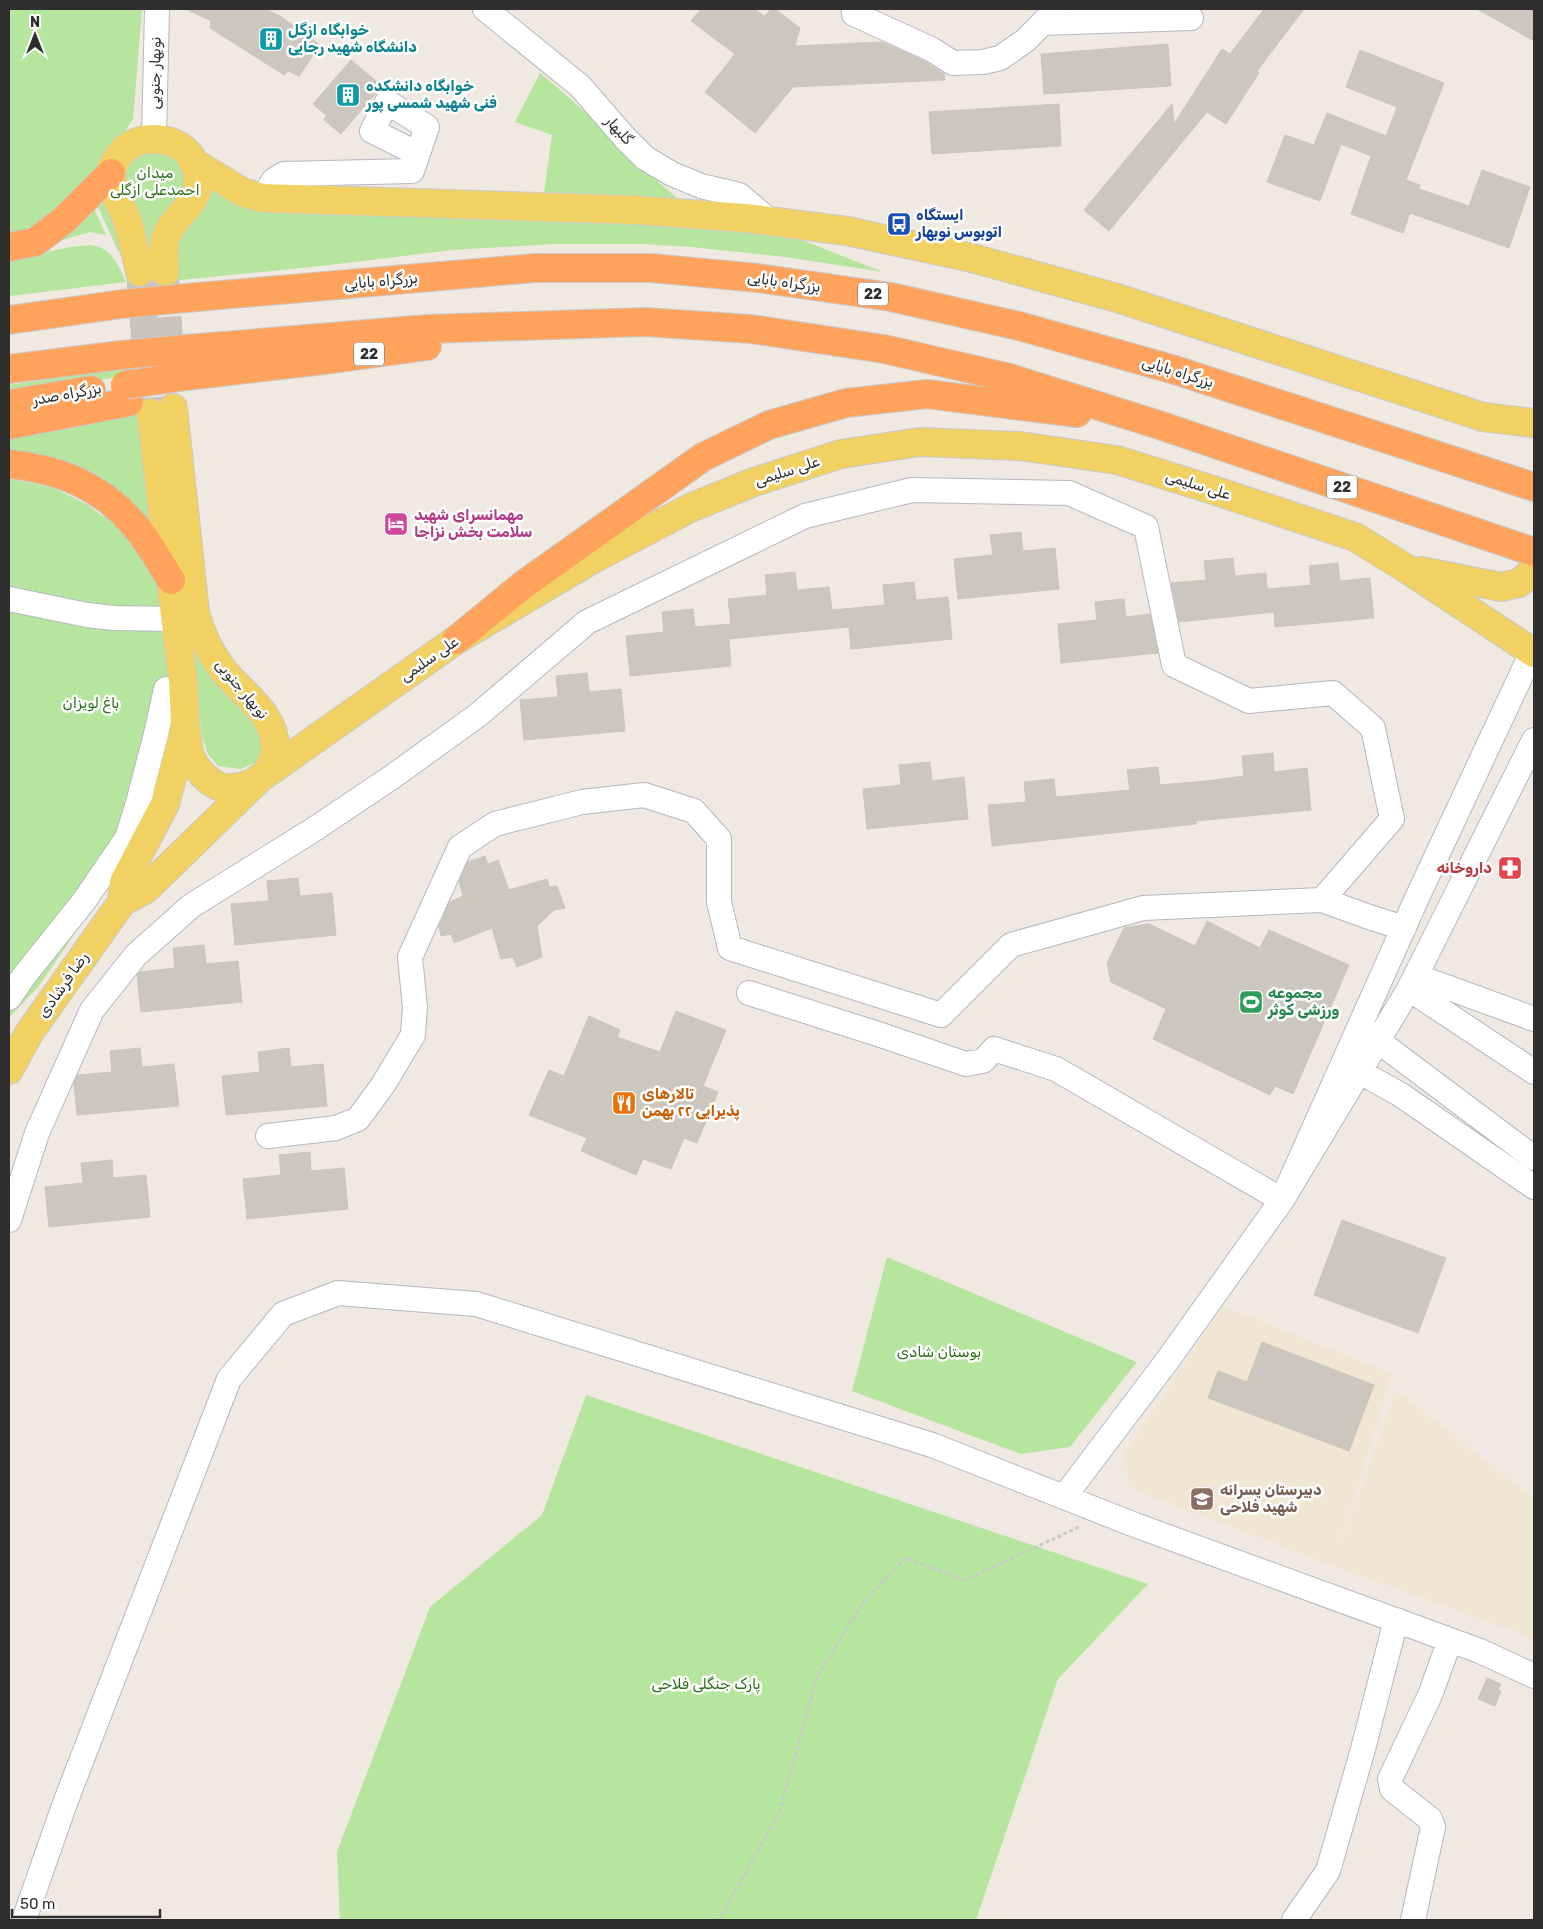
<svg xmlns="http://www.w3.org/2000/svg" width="1543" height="1929" viewBox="0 0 1543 1929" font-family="Rubik,'Noto Naskh Arabic',sans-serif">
<rect width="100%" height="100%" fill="#efe9e1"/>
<path fill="#f0e6d1" d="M1224 1306 1392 1374 1338 1551 1396 1390 1534 1499V1638L1333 1566 1130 1488 1124 1453Z"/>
<path fill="#b6e59e" d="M9 9H142L133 119 100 170 46 222 9 235Z
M540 73C588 111 629 158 677 198L544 192 552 135 515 122Z
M154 148 181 162 188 186 156 241 150 244 143 241 123 170 130 157Z
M207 175 213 188 571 215 789 235 883 272 785 257 691 247 641 244H554L453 250 321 266 171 281 175 242Z
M101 197 118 231 122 251H119L117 249 95 200Z
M92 204 106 235 90 232 45 245Z
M90 245C111 247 118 264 126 282L9 296V260L70 247Z
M421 342 112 378 9 395V385L111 370Z
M139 406 153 537 9 457V436Z
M9 479 37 484 56 489 88 505 101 515 126 524 147 555 160 591 168 635 172 724 151 812 97 901 63 951 38 987 9 1018Z
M189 629 261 725 262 752 256 762 241 769 218 766 208 754 202 737Z
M887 1257 1137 1362 1070 1447 1021 1454 852 1391Z
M586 1395 1148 1584 1058 1679 976 1920H340L337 1852 430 1607 542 1515Z"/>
<path fill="#cbc7bf" stroke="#cbc5ba" d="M186 9H265L280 16 320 45 299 76 288 71 284 75 210 28 211 21Z
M701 9H754L765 16 771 9H775L800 28 795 46 882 42 924 61 944 74 945 80 793 87 755 133 705 92 735 54 691 21Z
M1264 9H1304L1257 71 1259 73 1226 124 1207 112 1109 231 1084 210 1172 104 1174 124 1222 49 1230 54Z
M1477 9H1534V41Z
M1168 44 1171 86 1044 94 1041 54Z
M1360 50 1444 83 1406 180 1420 185 1419 189 1469 206 1482 170 1530 187 1509 248 1410 213 1403 233 1351 214 1371 156 1341 144 1320 201 1267 182 1285 135 1314 145 1327 113 1386 136 1397 107 1346 87Z
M351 60 382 86 341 134 324 120 326 115 313 104Z
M1059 104 1061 146 932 154 929 112Z
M1021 532 1023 551 1055 548 1059 589 958 599 954 559 993 555 990 535Z
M1233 558 1235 576 1266 573 1267 589 1311 585 1309 566 1338 563 1340 581 1370 578 1374 618 1275 627 1274 612 1179 622 1171 583 1206 580 1204 561Z
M795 572 797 590 829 587 832 610 885 605 883 585 914 582 916 600 948 597 952 639 851 649 849 627 729 639 731 666 630 676 626 636 664 632 662 612 693 609 695 627 731 624 728 599 767 595 765 575Z
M1124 599 1126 617 1150 614 1158 653 1061 663 1058 624 1097 620 1095 602Z
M587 673 589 692 621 689 625 731 524 740 520 700 558 697 556 676Z
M1273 753 1274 772 1307 768 1311 810 1196 821V824L992 846 988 805 1026 802 1024 782 1054 779 1056 797 1130 790 1127 770 1158 767 1160 785 1206 781 1244 776 1242 756Z
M930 762 932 781 964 777 968 819 867 829 863 789 901 785 899 765Z
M485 856 488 864 498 860 509 890 547 879 549 887 557 886 565 908 554 910 537 926 542 957 517 967 513 957 501 959 492 928 454 943 451 934 441 936 439 926 450 902 463 896 459 882 468 862Z
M298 878 300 896 332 893 336 935 235 945 231 904 269 901 267 881Z
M1207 921 1260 948 1269 930 1349 965 1293 1094 1275 1086 1270 1095 1153 1039 1166 1009 1111 982 1107 963 1124 928 1149 924 1195 946Z
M204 945 206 964 238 961 242 1002 141 1012 137 975 140 972 175 968 173 948Z
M676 1011 726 1030 703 1086 718 1092 697 1143 684 1138 671 1169 643 1159 636 1175 581 1151 587 1138 529 1115 549 1070 564 1076 589 1016 620 1030 617 1037 660 1052Z
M140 1048 142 1067 174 1064 179 1106 77 1115 74 1083 78 1075 112 1072 110 1051Z
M289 1048 291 1067 323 1064 327 1106 226 1115 222 1076 260 1072 258 1052Z
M310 1152 311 1171 344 1168 348 1209 247 1219 243 1179 281 1175 279 1155Z
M112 1160 113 1178 146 1175 150 1217 49 1227 45 1187 83 1183 81 1163Z
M1342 1220 1446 1258 1418 1333 1314 1295Z
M1262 1342 1374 1385 1349 1451 1208 1398 1218 1371 1247 1382Z
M1487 1678 1501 1684 1498 1690 1501 1691 1495 1706 1478 1699Z"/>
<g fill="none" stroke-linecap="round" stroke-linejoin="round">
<path stroke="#c8c4bd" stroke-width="28" stroke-dasharray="28 14" stroke-linecap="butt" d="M140 272 151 413
M165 275 173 408"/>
<defs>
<path id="minor" d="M485 9 580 86 625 138 645 158 672 174 701 186 739 195 771 222
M854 9V14L931 49 953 63 983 62 1000 58 1026 40 1056 9
M1043 23 1191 18
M154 138 157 9
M262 198 274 180 284 174 412 171 427 127 387 102 372 131 418 154
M9 599 87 615 114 618 175 619
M1532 652 1416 900 1282 1200 1409 989 1534 740
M154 804 138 803 156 734 166 689
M1322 900 1372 918 1404 928
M1416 976 1534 1019
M1409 989 1534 1072
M749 993 878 1034 966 1064 983 1061 994 1049 1056 1069 1282 1200 1167 1361 1064 1497
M9 998 24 976 84 901 127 838 138 803
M1378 1041 1534 1158
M1360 1072 1401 1095 1534 1187
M9 1220 37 1133 92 1010 136 955 191 906 313 830 392 777 478 715 587 622 805 516 912 490 1069 493 1146 527 1174 665 1249 701 1333 693 1373 728 1392 819 1322 900 1143 908 1011 945 941 1015 730 948 719 902V839L694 811 644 795 582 802 495 824 460 847 410 957 415 1007 413 1035 383 1085 358 1119 336 1128 268 1136
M24 1920 65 1803 229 1379 283 1314 338 1293 476 1304 932 1445 1135 1525 1480 1651 1534 1676
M1294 1920 1328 1871 1363 1749 1396 1620
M1413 1920 1433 1827 1430 1819 1392 1789 1390 1779 1430 1695 1450 1640"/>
<path id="major" d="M193 162 242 192 262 198 635 210 745 218 847 231 972 258 1117 298 1483 417 1534 423
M140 272C136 255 132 237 127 220 122 206 111 189 111 173 111 167 115 161 119 156 138 128 190 136 197 171 203 204 178 210 167 234 162 246 165 260 165 272
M151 413C161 500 171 586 182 672 186 700 182 728 190 755 194 767 208 783 221 787 233 790 250 786 260 778 269 771 275 760 275 749 276 714 243 695 223 670 210 653 200 633 195 612L173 408
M1421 571 1501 587 1519 583 1534 570
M122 902 124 882 165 804 184 732
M9 1070 29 1033 122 902 146 889 260 778 456 640 593 559 690 508 754 482 841 454 920 442 1020 446 1117 460 1210 489 1355 537 1407 569 1534 653"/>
<path id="highway" d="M9 247 35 242 64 220 111 173
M186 298 535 268H651L758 278 891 297 1019 326 1175 370 1534 487
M9 320 122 304
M186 349 427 329 645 322 751 329 884 349 1010 378 1159 425 1534 552
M9 369 121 355
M187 376 324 360 427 346
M9 404 91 390
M9 425 129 402
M9 464C59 469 102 486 135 526 149 542 159 562 171 580
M456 640 523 585 703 457 769 425 846 403 927 394 1077 413"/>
</defs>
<use href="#minor" stroke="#b4b7c1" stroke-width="26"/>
<use href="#major" stroke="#c9c9c9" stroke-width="30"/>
<use href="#highway" stroke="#c9c9c9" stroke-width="30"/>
<path stroke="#c9c9c9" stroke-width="3" stroke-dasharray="4 2.5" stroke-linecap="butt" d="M719 1920 779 1813 818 1674 864 1602 905 1558 965 1580 1081 1526"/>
<use href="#minor" stroke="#fff" stroke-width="24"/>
<use href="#major" stroke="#f2d163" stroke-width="28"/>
<use href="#highway" stroke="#ffa35c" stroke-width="28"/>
<defs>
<path id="highway-bridge" d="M122 304 186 298
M121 355 186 349
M125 385 187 376"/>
</defs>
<use href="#highway-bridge" stroke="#c9c9c9" stroke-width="30" stroke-linecap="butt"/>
<use href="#highway-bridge" stroke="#ffa35c" stroke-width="28"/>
</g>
<defs>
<symbol id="building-square" viewBox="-11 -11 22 22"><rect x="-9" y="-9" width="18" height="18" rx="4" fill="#0f9aa8" stroke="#fff"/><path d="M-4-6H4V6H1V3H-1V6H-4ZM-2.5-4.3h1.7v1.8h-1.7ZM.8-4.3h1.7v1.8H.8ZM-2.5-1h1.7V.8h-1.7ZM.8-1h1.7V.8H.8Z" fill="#fff"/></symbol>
<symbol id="bus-square" viewBox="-11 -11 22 22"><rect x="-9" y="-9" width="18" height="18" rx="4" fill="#1a4fb4" stroke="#fff"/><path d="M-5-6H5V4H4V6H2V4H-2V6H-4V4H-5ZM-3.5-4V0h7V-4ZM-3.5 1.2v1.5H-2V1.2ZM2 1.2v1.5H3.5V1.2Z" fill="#fff"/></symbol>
<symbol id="hotel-square" viewBox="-11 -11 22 22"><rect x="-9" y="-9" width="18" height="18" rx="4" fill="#d1479c" stroke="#fff"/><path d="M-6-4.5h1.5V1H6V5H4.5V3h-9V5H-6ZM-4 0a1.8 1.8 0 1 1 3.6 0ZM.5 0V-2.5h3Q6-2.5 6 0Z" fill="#fff"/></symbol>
<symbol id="pharmacy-square" viewBox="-11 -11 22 22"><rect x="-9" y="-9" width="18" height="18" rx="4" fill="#e0444e" stroke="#fff"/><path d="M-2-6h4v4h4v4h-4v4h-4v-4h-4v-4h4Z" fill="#fff"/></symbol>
<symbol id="stadium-square" viewBox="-11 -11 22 22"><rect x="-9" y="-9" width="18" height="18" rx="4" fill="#2e9e5b" stroke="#fff"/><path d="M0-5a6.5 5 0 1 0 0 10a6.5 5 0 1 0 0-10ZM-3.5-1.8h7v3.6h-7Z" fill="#fff"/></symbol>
<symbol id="restaurant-square" viewBox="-11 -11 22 22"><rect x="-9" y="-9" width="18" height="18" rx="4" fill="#e8710a" stroke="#fff"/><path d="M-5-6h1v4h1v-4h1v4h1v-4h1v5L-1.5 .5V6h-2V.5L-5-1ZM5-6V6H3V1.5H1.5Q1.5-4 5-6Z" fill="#fff"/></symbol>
<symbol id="school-square" viewBox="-11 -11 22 22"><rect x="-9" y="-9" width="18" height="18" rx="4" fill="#8d6e63" stroke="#fff"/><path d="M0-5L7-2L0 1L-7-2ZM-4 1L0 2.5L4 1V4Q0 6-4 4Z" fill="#fff"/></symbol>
</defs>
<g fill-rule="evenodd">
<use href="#building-square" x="257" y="25" width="28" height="28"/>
<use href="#building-square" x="334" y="81" width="28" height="28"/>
<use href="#bus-square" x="885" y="210" width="28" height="28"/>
<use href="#hotel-square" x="382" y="510" width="28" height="28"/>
<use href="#pharmacy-square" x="1496" y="854" width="28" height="28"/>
<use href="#stadium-square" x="1237" y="988" width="28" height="28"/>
<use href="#restaurant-square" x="610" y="1089" width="28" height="28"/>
<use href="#school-square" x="1188" y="1485" width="28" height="28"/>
</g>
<g text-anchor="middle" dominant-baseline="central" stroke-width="5" stroke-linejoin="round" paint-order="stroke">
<g fill="#fff" stroke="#6d6d6d" stroke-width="1">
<rect x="858" y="282.5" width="30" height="23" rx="4"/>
<rect x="354" y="342.5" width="30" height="23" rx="4"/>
<rect x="1327" y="475.5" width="30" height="23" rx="4"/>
</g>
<g font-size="14" font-weight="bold" fill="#2e2e2e">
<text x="873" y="294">22</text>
<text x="369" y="354">22</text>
<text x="1342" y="487">22</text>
</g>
<g font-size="15" font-weight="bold" fill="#0d838f" stroke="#fff" text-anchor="start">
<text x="288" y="30">خوابگاه ازگل<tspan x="288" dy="17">دانشگاه شهید رجایی</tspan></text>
<text x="366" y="86">خوابگاه دانشکده<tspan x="366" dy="17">فنی شهید شمسی پور</tspan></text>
</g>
<g font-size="15" fill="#2e2e2e" stroke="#fff">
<text transform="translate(155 73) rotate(-89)">نوبهار جنوبی</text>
<text transform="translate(619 130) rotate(48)">گلبهار</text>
<text transform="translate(381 281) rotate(-5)">بزرگراه بابایی</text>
<text transform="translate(784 282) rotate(8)">بزرگراه بابایی</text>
<text transform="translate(1178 372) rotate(17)">بزرگراه بابایی</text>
<text transform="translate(67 394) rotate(-10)">بزرگراه صدر</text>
<text transform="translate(787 471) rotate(-18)">علی سلیمی</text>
<text transform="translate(1198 485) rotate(17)">علی سلیمی</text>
<text transform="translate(429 659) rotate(-35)">علی سلیمی</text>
<text transform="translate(242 689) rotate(50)">نوبهار جنوبی</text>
<text transform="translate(63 985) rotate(-55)">رضا فرشادی</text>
</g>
<g font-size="15" fill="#2c6e1b" stroke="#fff">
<text x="155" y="173">میدان<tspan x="155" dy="17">احمدعلی ازگلی</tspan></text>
<text x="91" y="703">باغ لویزان</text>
<text x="939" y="1352">بوستان شادی</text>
<text x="706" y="1684">پارک جنگلی فلاحی</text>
</g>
<g font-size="15" font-weight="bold" fill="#164399" stroke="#fff" text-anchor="start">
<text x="916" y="215">ایستگاه<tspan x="916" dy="17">اتوبوس نوبهار</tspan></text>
</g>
<g font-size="15" font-weight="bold" fill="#b23c85" stroke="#fff" text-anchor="start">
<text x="414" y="515">مهمانسرای شهید<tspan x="414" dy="17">سلامت بخش نزاجا</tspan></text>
</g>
<g font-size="15" font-weight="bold" fill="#be3a42" stroke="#fff" text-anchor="end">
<text x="1492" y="868">داروخانه</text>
</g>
<g font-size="15" font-weight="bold" fill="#27864d" stroke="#fff" text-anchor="start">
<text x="1268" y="993">مجموعه<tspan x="1268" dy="17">ورزشی کوثر</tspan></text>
</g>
<g font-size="15" font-weight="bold" fill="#c56008" stroke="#fff" text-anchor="start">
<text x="642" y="1094">تالارهای<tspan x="642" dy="17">پذیرایی ۲۲ بهمن</tspan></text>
</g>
<g font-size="15" font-weight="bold" fill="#785e54" stroke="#fff" text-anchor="start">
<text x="1220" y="1490">دبیرستان پسرانه<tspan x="1220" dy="17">شهید فلاحی</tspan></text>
</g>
</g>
<rect width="1543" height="1929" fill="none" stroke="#2e2e2e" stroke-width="20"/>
<g transform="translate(35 35)" stroke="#ffffff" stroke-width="4" paint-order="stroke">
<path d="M0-4L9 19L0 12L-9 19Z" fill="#2e2e2e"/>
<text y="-8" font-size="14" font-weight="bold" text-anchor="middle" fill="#2e2e2e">N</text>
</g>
<path d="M12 1909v8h148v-8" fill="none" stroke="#2e2e2e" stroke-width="2.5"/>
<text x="20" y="1909" font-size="15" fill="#2e2e2e" stroke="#ffffff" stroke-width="4" paint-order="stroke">50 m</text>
</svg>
